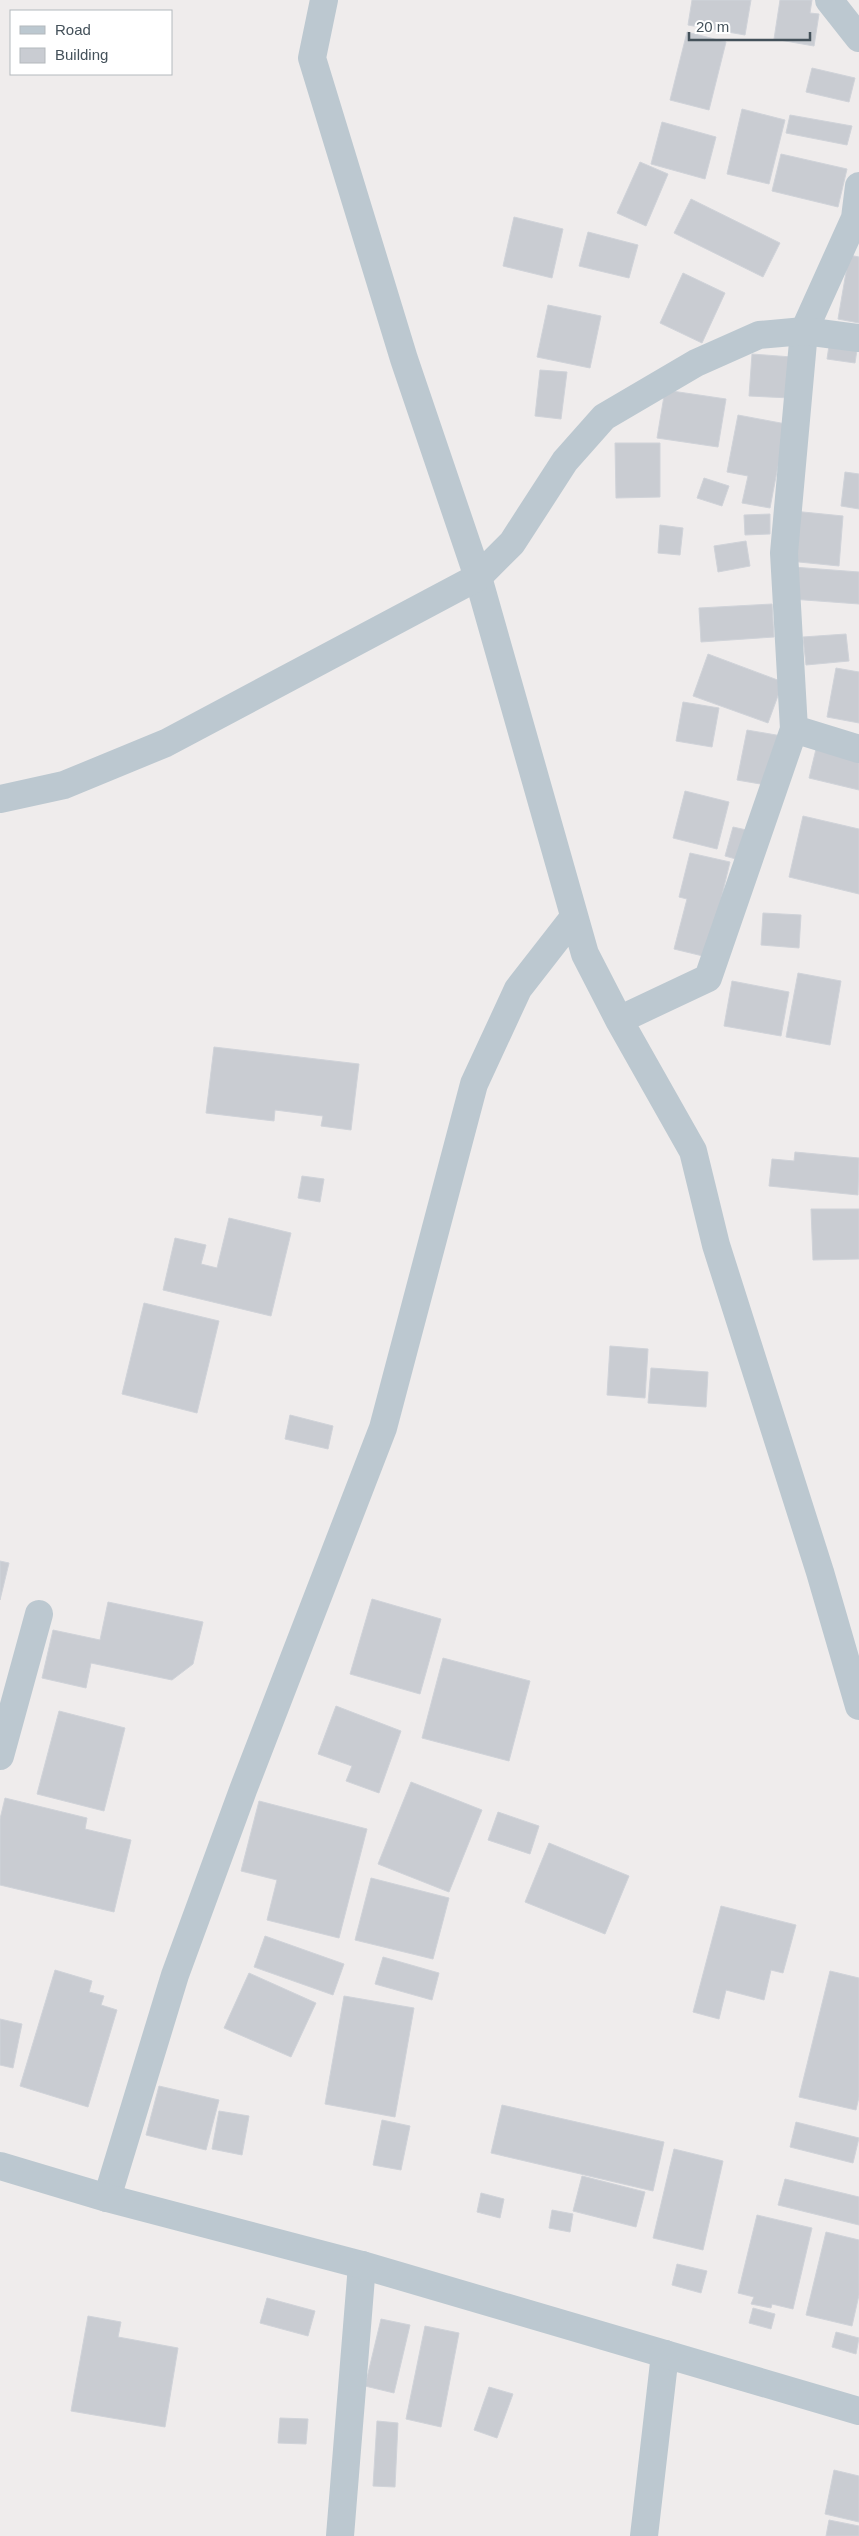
<svg xmlns="http://www.w3.org/2000/svg" width="859" height="2536" viewBox="0 0 859 2536" font-family="Helvetica,sans-serif">
<rect width="100%" height="100%" fill="#efecec"/>
<path fill="#c9ccd2" stroke="#d0d3d9" d="M692 0H751L745 35 688 25Z
M780 0H812L810 13 819 14 814 46 774 39Z
M687 32 726 42 709 110 670 100Z
M812 68 855 78 849 102 806 92Z
M742 109 785 120 769 184 727 174Z
M790 115 852 126 847 145 786 133Z
M662 122 716 137 705 179 651 164Z
M781 154 847 169 838 207 772 191Z
M640 162 668 174 646 226 617 213Z
M691 199 780 243 763 277 674 233Z
M514 217 563 229 552 278 503 266Z
M588 232 638 245 629 278 579 266Z
M849 255 859 257V323L838 319Z
M683 273 725 293 702 343 660 323Z
M548 305 601 316 590 368 537 357Z
M830 339 858 343 855 363 827 359Z
M752 354 792 357 790 398 749 396Z
M540 370 567 372 561 419 535 416Z
M665 390 726 399 718 447 657 438Z
M738 415 786 424 770 508 742 503 748 476 727 472Z
M615 443H660V497L616 498Z
M845 472 859 474V509L841 506Z
M704 478 729 486 722 506 697 498Z
M793 511 843 516 839 566 789 561Z
M770 514V534L745 535 744 515Z
M660 525 683 528 680 555 658 553Z
M746 541 750 566 718 572 714 546Z
M793 567 859 572V604L791 599Z
M772 604 774 637 701 642 699 608Z
M846 634 849 661 806 665 803 637Z
M708 654 783 682 768 723 693 696Z
M836 668 859 672V723L827 717Z
M683 702 719 708 712 747 676 741Z
M747 730 782 736 772 786 737 780Z
M816 749 859 760V790L809 778Z
M685 791 729 802 717 849 673 838Z
M803 816 859 829V894L789 877Z
M733 827 751 831 743 861 725 856Z
M690 853 730 862 707 957 674 949 687 899 679 897Z
M763 913 801 915 799 948 761 945Z
M798 973 841 981 830 1045 786 1037Z
M732 981 789 992 781 1036 724 1026Z
M214 1047 359 1064 351 1130 321 1126 323 1116 275 1110 274 1121 206 1113Z
M795 1152 859 1158 858 1195 769 1186 772 1159 794 1161Z
M302 1176 324 1179 320 1202 298 1198Z
M811 1209H859V1259L813 1260Z
M229 1218 291 1233 271 1316 163 1290 175 1238 206 1245 201 1264 217 1268Z
M144 1303 219 1321 197 1413 122 1394Z
M610 1346 648 1349 645 1398 607 1395Z
M651 1368 708 1372 706 1407 648 1403Z
M290 1415 333 1426 328 1449 285 1439Z
M0 1561 9 1563 0 1600Z
M372 1599 441 1619 420 1694 350 1674Z
M108 1602 203 1622 193 1664 172 1680 91 1663 86 1688 42 1678 53 1630 100 1640Z
M443 1658 530 1681 509 1761 422 1738Z
M336 1706 401 1731 379 1793 346 1781 352 1766 318 1754Z
M59 1711 125 1728 104 1811 37 1794Z
M411 1782 482 1810 449 1892 378 1864Z
M5 1798 87 1818 85 1829 131 1840 114 1912 0 1885V1819Z
M259 1801 367 1829 339 1938 267 1920 277 1880 241 1871Z
M498 1812 539 1826 530 1854 488 1840Z
M549 1843 629 1876 605 1934 525 1902Z
M371 1878 449 1898 433 1959 355 1940Z
M721 1906 796 1925 783 1973 771 1970 764 2000 726 1990 719 2019 693 2012Z
M265 1936 344 1964 333 1995 254 1967Z
M383 1957 439 1973 432 2000 375 1984Z
M55 1970 92 1981 89 1992 104 1996 101 2005 117 2010 88 2107 20 2086Z
M830 1971 859 1978V2097L856 2110 799 2097Z
M249 1973 316 2003 291 2057 224 2028Z
M344 1996 414 2008 395 2117 325 2104Z
M0 2019 22 2024 13 2068 0 2065Z
M159 2086 219 2100 206 2150 146 2135Z
M502 2105 664 2142 653 2191 491 2153Z
M219 2111 249 2116 242 2155 212 2149Z
M382 2120 410 2126 401 2170 373 2165Z
M796 2122 859 2138 853 2163 790 2147Z
M674 2149 723 2161 703 2250 653 2238Z
M582 2176 645 2192 636 2227 573 2211Z
M785 2179 859 2197V2225L778 2205Z
M481 2193 504 2199 500 2218 477 2212Z
M552 2210 573 2214 570 2232 549 2228Z
M757 2215 812 2228 793 2309 772 2304 771 2308 751 2304 754 2297 738 2293Z
M826 2232 859 2240V2295L852 2326 806 2315Z
M677 2264 707 2271 701 2293 672 2285Z
M267 2298 315 2311 308 2336 260 2323Z
M753 2308 775 2314 771 2329 749 2323Z
M88 2316 121 2322 118 2337 178 2348 165 2427 71 2411Z
M381 2319 410 2325 394 2393 365 2386Z
M425 2326 459 2333 441 2427 406 2419Z
M836 2332 859 2338 856 2354 832 2347Z
M489 2387 513 2394 497 2438 474 2430Z
M280 2418 308 2419 306 2444 278 2443Z
M377 2421 398 2423 395 2487 373 2486Z
M834 2470 859 2476V2522L825 2514Z
M829 2520 859 2526V2536H826Z"/>
<g fill="none" stroke-linecap="round" stroke-linejoin="round">
<path stroke="#bcc8d0" stroke-width="28" d="M324 0 312 58 404 359 478 577 585 954 619 1020 693 1151 716 1245 820 1572 859 1706
M829 0 859 38
M794 729 859 749
M619 1020 708 978 794 729 784 553 804 331 855 218 859 186
M0 1756 39 1614
M107 2198 175 1975 243 1790 383 1428 474 1084 518 989 574 917
M340 2536 362 2265
M644 2536 665 2354"/>
<path stroke="#bcc8d0" stroke-width="28" d="M0 799 64 785 166 743 478 577 512 543 565 461 604 417 696 363 759 335 804 331 859 338
M0 2166 107 2198 362 2265 859 2411"/>
</g>
<rect x="10" y="10" width="162" height="65" fill="#ffffff" stroke="#b4b9bd"/>
<rect x="20" y="26" width="25" height="8" fill="#bcc8d0" stroke="#b4b9bd"/>
<text x="55" y="35" font-size="15" fill="#44515a">Road</text>
<rect x="20" y="48" width="25" height="15" fill="#c9ccd2" stroke="#b4b9bd"/>
<text x="55" y="60" font-size="15" fill="#44515a">Building</text>
<path d="M689 32v8h121v-8" fill="none" stroke="#44515a" stroke-width="2.5"/>
<text x="696" y="32" font-size="15" fill="#44515a" stroke="#ffffff" stroke-width="4" paint-order="stroke">20 m</text>
</svg>
